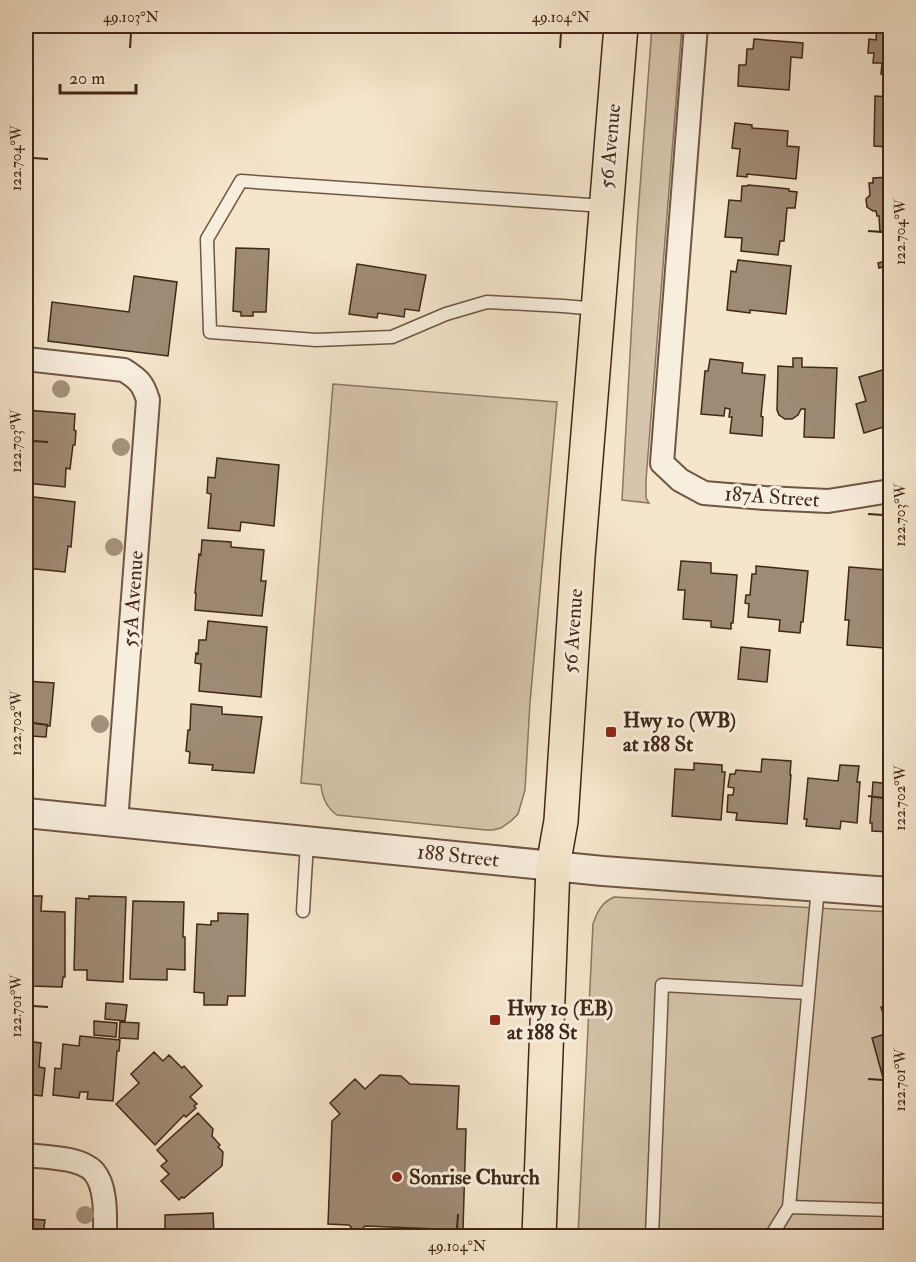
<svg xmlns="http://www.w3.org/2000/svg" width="916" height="1262" viewBox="0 0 916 1262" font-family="'IM FELL Double Pica',serif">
<rect width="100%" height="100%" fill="#f5e5cb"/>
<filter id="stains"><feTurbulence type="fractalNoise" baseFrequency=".00333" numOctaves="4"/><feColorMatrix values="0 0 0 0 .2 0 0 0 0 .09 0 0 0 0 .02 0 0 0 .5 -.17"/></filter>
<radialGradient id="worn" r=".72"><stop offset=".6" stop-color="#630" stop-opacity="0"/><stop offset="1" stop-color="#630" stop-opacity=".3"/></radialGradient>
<path fill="#d6c5ac" stroke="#8c7662" stroke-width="1.5" d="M652 26H682L646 480V498L649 503 622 500 637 228Z
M333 384 557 402 530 702 525 790 518 814 511 821 501 828 493 830H486L337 815C327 808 322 797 321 785L301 783Z
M614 897 890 912V1236H578L593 924C597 912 602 902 614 897Z"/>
<path fill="#9f8a75" stroke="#412717" stroke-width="1.5" d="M754 26H801L800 31Z
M877 26H890V75L881 74 882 63H873L874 53H868L869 39 876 40Z
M754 39 803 43 802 58 791 57 789 90 738 86 739 65H746L747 49H753Z
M875 96 890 97V147L874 146Z
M735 123 752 125V128L788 131 787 146 799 147 796 179 747 174V177L737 176 740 149 732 148Z
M890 177V232H880L879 216H877L876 211H873L867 207 866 199 870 195 869 183H873V178Z
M748 185 789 189V191L797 192 795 208H787L784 241H780L778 255 741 251 742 238 725 237 729 200 741 201 742 186H747Z
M236 248 269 249 266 312H253V316H241V312L233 311Z
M738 260 791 266 786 314 750 310V313L727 310 731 271 736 272Z
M890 260V285L888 286 883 267 879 268 878 263Z
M357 264 426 275 419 311 405 309 404 317 378 313 377 318 349 314Z
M134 276 177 282 168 356 48 341 52 302 129 312Z
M793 358H802V367L837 368 834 438 804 437 805 409H801L798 415 792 419H785L779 415 777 410 778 366 793 367Z
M710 359 743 363 742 373 765 375 761 416 763 417 762 436 730 433 732 417H729L730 409 725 408 724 416 701 414 705 371H708Z
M889 368 890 369V425L864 433 856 404 866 401 859 377Z
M26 410 75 414 74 430 76 431 75 445H73L70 469 66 468 65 487 26 483Z
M217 458 279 465 274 526 241 522 240 531 208 528 211 494 207 493 208 477 215 478Z
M26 496 75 502 71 547 68 546 65 572 26 568Z
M202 540 231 542V547L264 550 261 581H266L262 616 195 610 196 593H195L199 554 201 555Z
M681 561 711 563V573L737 575 733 623H731V629L711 627V621L683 619 685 590H678Z
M756 566 808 571 803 622H801L800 633 779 631 780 620 748 617 749 604 745 603 746 595H750L752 574H756Z
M849 567 886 570 884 603 888 604 884 648 847 645 849 620H845Z
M208 621 267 627 261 697 199 691 201 664 195 663 196 653 198 654 199 640H206Z
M741 647 770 650 767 682 738 679Z
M26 681 54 683 50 726H47L46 737 31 736 30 746 26 745Z
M191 704 222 707V714L262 717 254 773 212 770 213 765 189 763 190 752 186 751 188 730H190Z
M762 759 791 761 790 775H791L787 824 736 820 737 813 727 812 728 795H733L734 788 728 787 730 774H735L736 770 761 772Z
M694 763 722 765V772H725L721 820 672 816 675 769 694 770Z
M840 765 859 766 857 782H860L857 823 841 821 840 829 806 826 807 819H804L808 778 838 781Z
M873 782 890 784V832L872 831V823H870Z
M26 896H42L41 911 65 912V977H63L62 987 32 986V983H26Z
M89 896 126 897 123 982 87 980V970H74L76 898 89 899Z
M133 901 184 902 183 937H185V970L167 969V980L130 979Z
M218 913 248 914 245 996H228L227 1005H204V993L194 992 197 924 211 925V921H218Z
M106 1003 127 1005 125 1021 105 1019Z
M890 1005V1103L872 1038 889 1033 881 1007Z
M94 1021 117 1023 116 1037 94 1035Z
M120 1022 139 1023 138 1039 119 1038Z
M80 1036 120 1040 119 1051H117L113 1101 87 1099 88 1092H80L79 1098 53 1095 55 1068 61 1069 63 1044 79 1046Z
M26 1041 41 1043 39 1067 45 1068 42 1096 26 1094Z
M154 1052 163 1061 169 1055 182 1068 184 1066 202 1086 190 1097 197 1104 194 1106 196 1108 186 1117 184 1115 155 1145 116 1104 139 1083 131 1074Z
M380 1075 401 1076 410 1084 459 1086 457 1129H466L463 1230 365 1226 357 1234 349 1225 328 1224 332 1121 340 1114 330 1103 355 1079 365 1089Z
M198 1113 213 1129 212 1136 220 1145 218 1147 223 1152 222 1166 184 1198 182 1197 179 1200 161 1181 169 1174 161 1166 167 1161 157 1150Z
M26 1200H31L30 1219 45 1220 43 1236H26Z
M213 1213 214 1234H224V1236H165V1215Z"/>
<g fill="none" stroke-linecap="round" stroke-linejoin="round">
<defs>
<path id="service" d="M598 309 563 306 487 302 446 314 392 337 316 340 210 332 207 239 241 181 604 206
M303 911 307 842
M789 1207 890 1210
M652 1236 662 985 808 993
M771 1236 789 1207 818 887"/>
<path id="minor" d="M696 26 662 463 680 480 704 493 765 498 828 501 890 491
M26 359 124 370C138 379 143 383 148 400L116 822
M26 1155C44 1157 81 1157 94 1172 107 1187 105 1218 105 1236"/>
<path id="tertiary" d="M26 813 603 871 890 892"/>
<path id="trunk" d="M539 1236 553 866 561 821 578 557 621 26"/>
</defs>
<use href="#service" stroke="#6e5644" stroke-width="15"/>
<use href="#minor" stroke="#6e5644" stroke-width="26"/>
<use href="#tertiary" stroke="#6e5644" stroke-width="32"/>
<use href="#trunk" stroke="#412717" stroke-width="36"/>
<use href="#service" stroke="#f8eedd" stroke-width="12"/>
<use href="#minor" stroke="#f8eedd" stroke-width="22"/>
<use href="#tertiary" stroke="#f8eedd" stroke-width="28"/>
<use href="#trunk" stroke="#f5e5cb" stroke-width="33"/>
</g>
<g fill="#a6927c">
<circle cx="61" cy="389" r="9"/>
<circle cx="121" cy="447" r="9"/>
<circle cx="114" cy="547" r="9"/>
<circle cx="100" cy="724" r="9"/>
<circle cx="85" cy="1215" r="9"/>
</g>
<path fill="none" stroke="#412717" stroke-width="2" d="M130 48 131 33M560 48 561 33M33 158 48 159M868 231 883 232M33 441 48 442M868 514 883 515M33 723 48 725M868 796 883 798M33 1006 48 1007M868 1079 883 1080M457 1229 458 1214"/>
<g fill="#8f2418" stroke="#f8eedd" stroke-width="2">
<rect x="605" y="726" width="12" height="12" rx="3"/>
<rect x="489" y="1014" width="12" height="12" rx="3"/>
<circle cx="397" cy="1177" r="6"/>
</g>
<g text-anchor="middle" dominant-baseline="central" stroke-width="6" stroke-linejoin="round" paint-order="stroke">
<g font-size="21" fill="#412717" stroke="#f8eedd">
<text transform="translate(610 146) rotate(-85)">56 Avenue</text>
<text transform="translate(772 497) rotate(4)">187A Street</text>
<text transform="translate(133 599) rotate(-86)">55A Avenue</text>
<text transform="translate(573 631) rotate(-86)">56 Avenue</text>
<text transform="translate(458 856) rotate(6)">188 Street</text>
</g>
<g font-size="21" font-weight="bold" fill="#412717" stroke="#f8eedd" text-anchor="start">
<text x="623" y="720">Hwy 10 (WB)<tspan x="623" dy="24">at 188 St</tspan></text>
<text x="507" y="1008">Hwy 10 (EB)<tspan x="507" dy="24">at 188 St</tspan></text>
<text x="409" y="1177">Sonrise Church</text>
</g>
</g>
<rect width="916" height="1262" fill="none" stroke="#f5e5cb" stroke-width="66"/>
<path d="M60 84v9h76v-9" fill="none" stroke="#412717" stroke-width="3"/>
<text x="69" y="84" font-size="18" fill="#412717" stroke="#f8eedd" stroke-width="4.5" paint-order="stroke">20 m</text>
<rect x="33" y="33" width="850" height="1196" fill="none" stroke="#412717" stroke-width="2"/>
<g font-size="15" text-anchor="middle" fill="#412717">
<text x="131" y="22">49.103°N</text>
<text x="561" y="22">49.104°N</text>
<text transform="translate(16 158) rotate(-90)" y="5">122.704°W</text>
<text transform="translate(900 232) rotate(-90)" y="5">122.704°W</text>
<text transform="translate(16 441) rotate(-90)" y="5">122.703°W</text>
<text transform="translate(900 515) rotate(-90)" y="5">122.703°W</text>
<text transform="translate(16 723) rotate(-90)" y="5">122.702°W</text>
<text transform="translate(900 798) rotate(-90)" y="5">122.702°W</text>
<text transform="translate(16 1006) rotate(-90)" y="5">122.701°W</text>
<text transform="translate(900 1080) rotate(-90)" y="5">122.701°W</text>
<text x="457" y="1251">49.104°N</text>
</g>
<rect width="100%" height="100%" filter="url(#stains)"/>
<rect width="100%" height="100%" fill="url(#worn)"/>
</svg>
